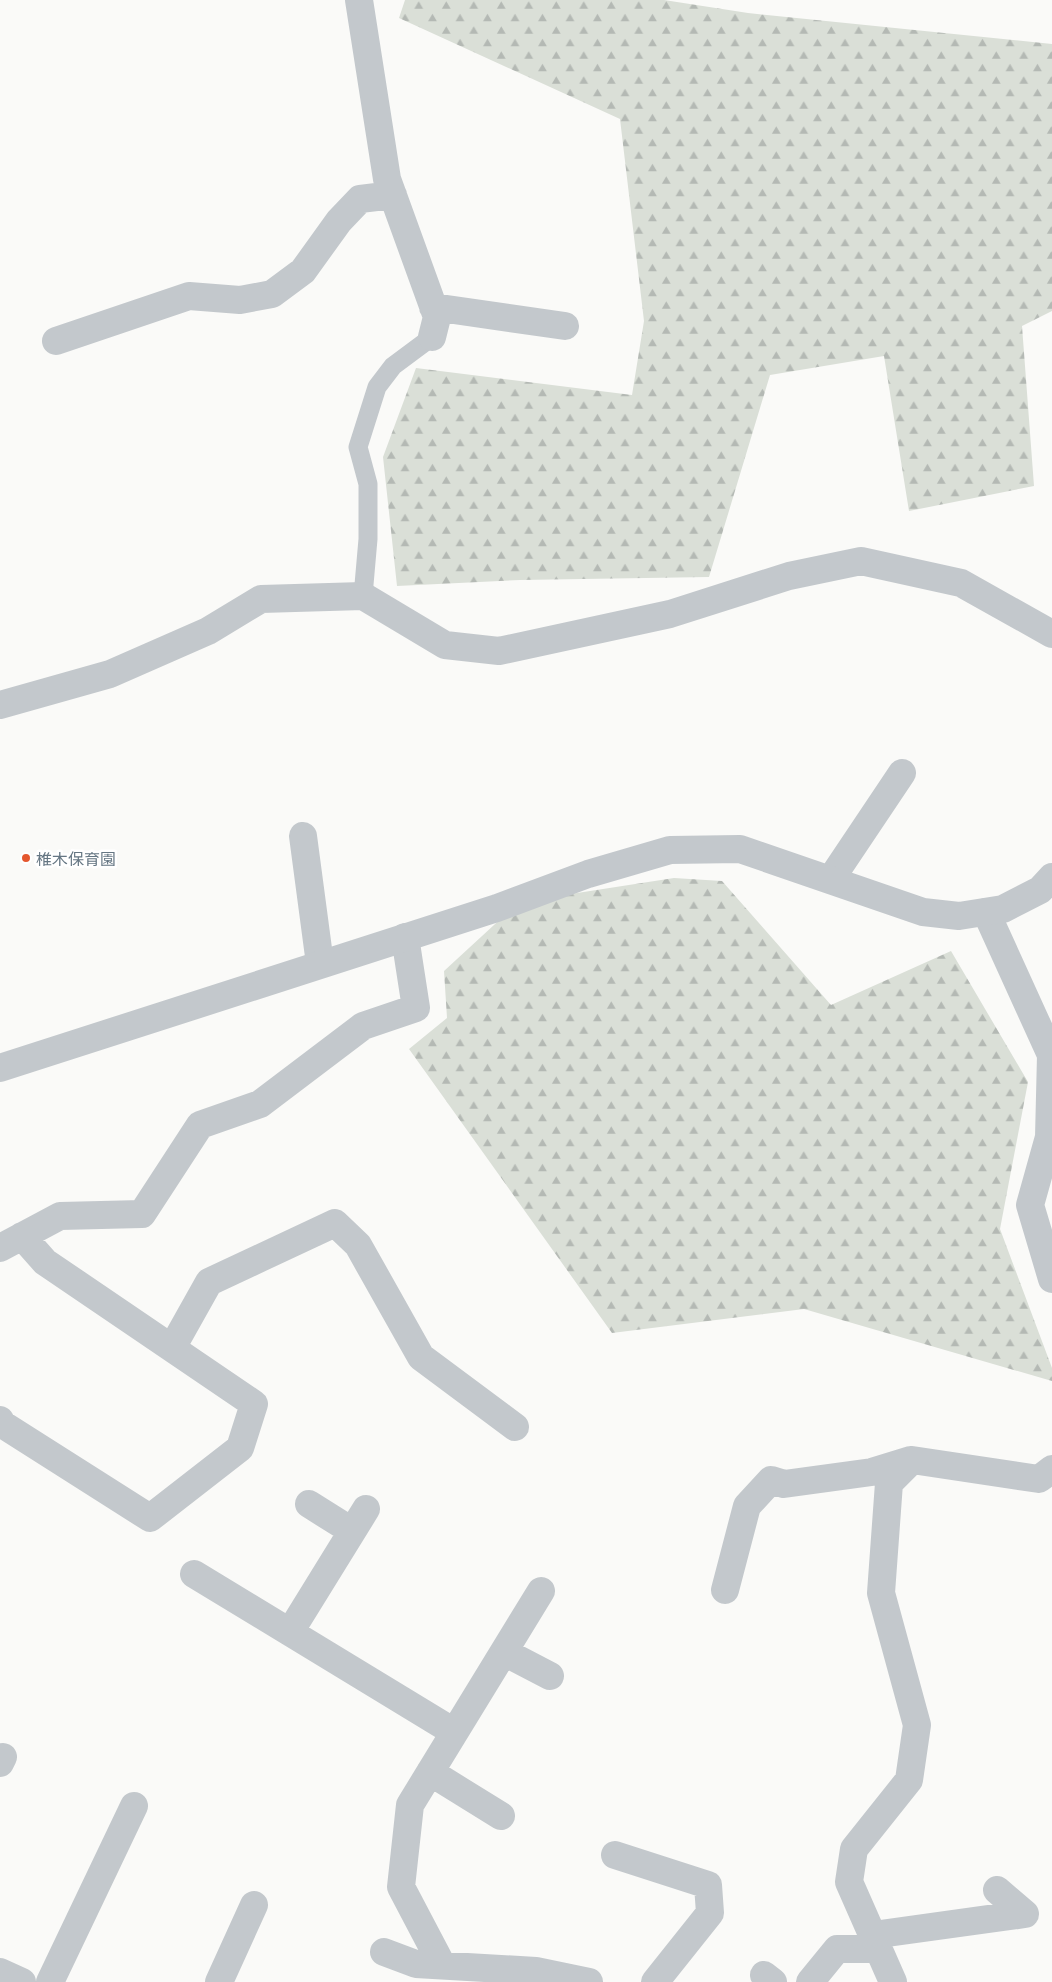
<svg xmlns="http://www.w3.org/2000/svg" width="1052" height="1982" viewBox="0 0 1052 1982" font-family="Lato,'Noto Sans JP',sans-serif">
<defs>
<pattern id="forest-firs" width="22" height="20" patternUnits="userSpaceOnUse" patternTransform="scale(1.25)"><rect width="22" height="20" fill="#dadfd7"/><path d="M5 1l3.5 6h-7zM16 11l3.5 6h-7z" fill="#b4b9b4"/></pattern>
</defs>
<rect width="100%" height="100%" fill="#fafaf8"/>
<path fill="url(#forest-firs)" d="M405 0H664L748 13 1052 44V311L1022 326 1034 486 909 511 884 356 770 375 709 577 520 580 397 586 383 457 416 368 632 395 644 321 620 119 399 18Z
M674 878 722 881 831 1005 951 951 1028 1082 1000 1229 1052 1368V1381L804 1309 612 1333 409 1049 447 1018 444 971 519 902Z"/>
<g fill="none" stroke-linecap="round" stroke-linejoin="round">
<path stroke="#c3c8cc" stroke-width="19" d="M363 596 368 539V484L358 447 377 387 393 366 432 337"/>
<path stroke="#c3c8cc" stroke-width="28" d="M359 0 387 179 437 317 432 337
M433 307 565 326
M56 341 189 296 240 300 272 294 303 271 339 221 360 199 393 195
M0 705 110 674 208 631 261 599 363 596 445 645 499 651 670 614 789 576 861 561 961 583 1052 634
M303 836 320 964
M831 879 902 773
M986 912 1051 1055 1049 1137 1030 1205 1052 1279
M0 1248 60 1216 142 1214 200 1125 260 1104 363 1026 416 1008 405 937
M172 1348 209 1282 335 1223 358 1245 421 1357 515 1427
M0 1420 2 1424 150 1518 240 1448 254 1404 45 1262 22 1236
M309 1504 352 1531
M194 1574 454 1732
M725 1590 747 1506 771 1480 784 1484 872 1472 911 1460
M290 1632 366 1509
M504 1652 550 1676
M0 1763 3 1757
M430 1772 501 1816
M615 1855 708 1885 710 1913 655 1982
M873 1935 1025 1914 997 1890
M384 1952 416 1964 536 1971 589 1982
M442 1965 401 1887 410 1805 541 1591
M764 1975 773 1982
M50 1982 134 1806
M219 1982 254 1905
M810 1982 837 1949H879
M893 1982 849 1882 854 1849 909 1780 917 1725 881 1593 889 1483 912 1460 1039 1479 1052 1469"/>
<path stroke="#c3c8cc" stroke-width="28" d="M0 1068 497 908 588 874 670 850 740 849 923 912 959 916 1003 909 1040 890 1052 877
M0 1972 22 1982"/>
</g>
<circle fill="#e4572e" stroke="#fff" stroke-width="2" cx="26" cy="858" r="5"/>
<g text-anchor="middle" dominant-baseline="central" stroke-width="5" stroke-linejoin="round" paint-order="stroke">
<g font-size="16" fill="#657683" stroke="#fff" text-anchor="start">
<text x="36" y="858">椎木保育園</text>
</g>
</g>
</svg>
